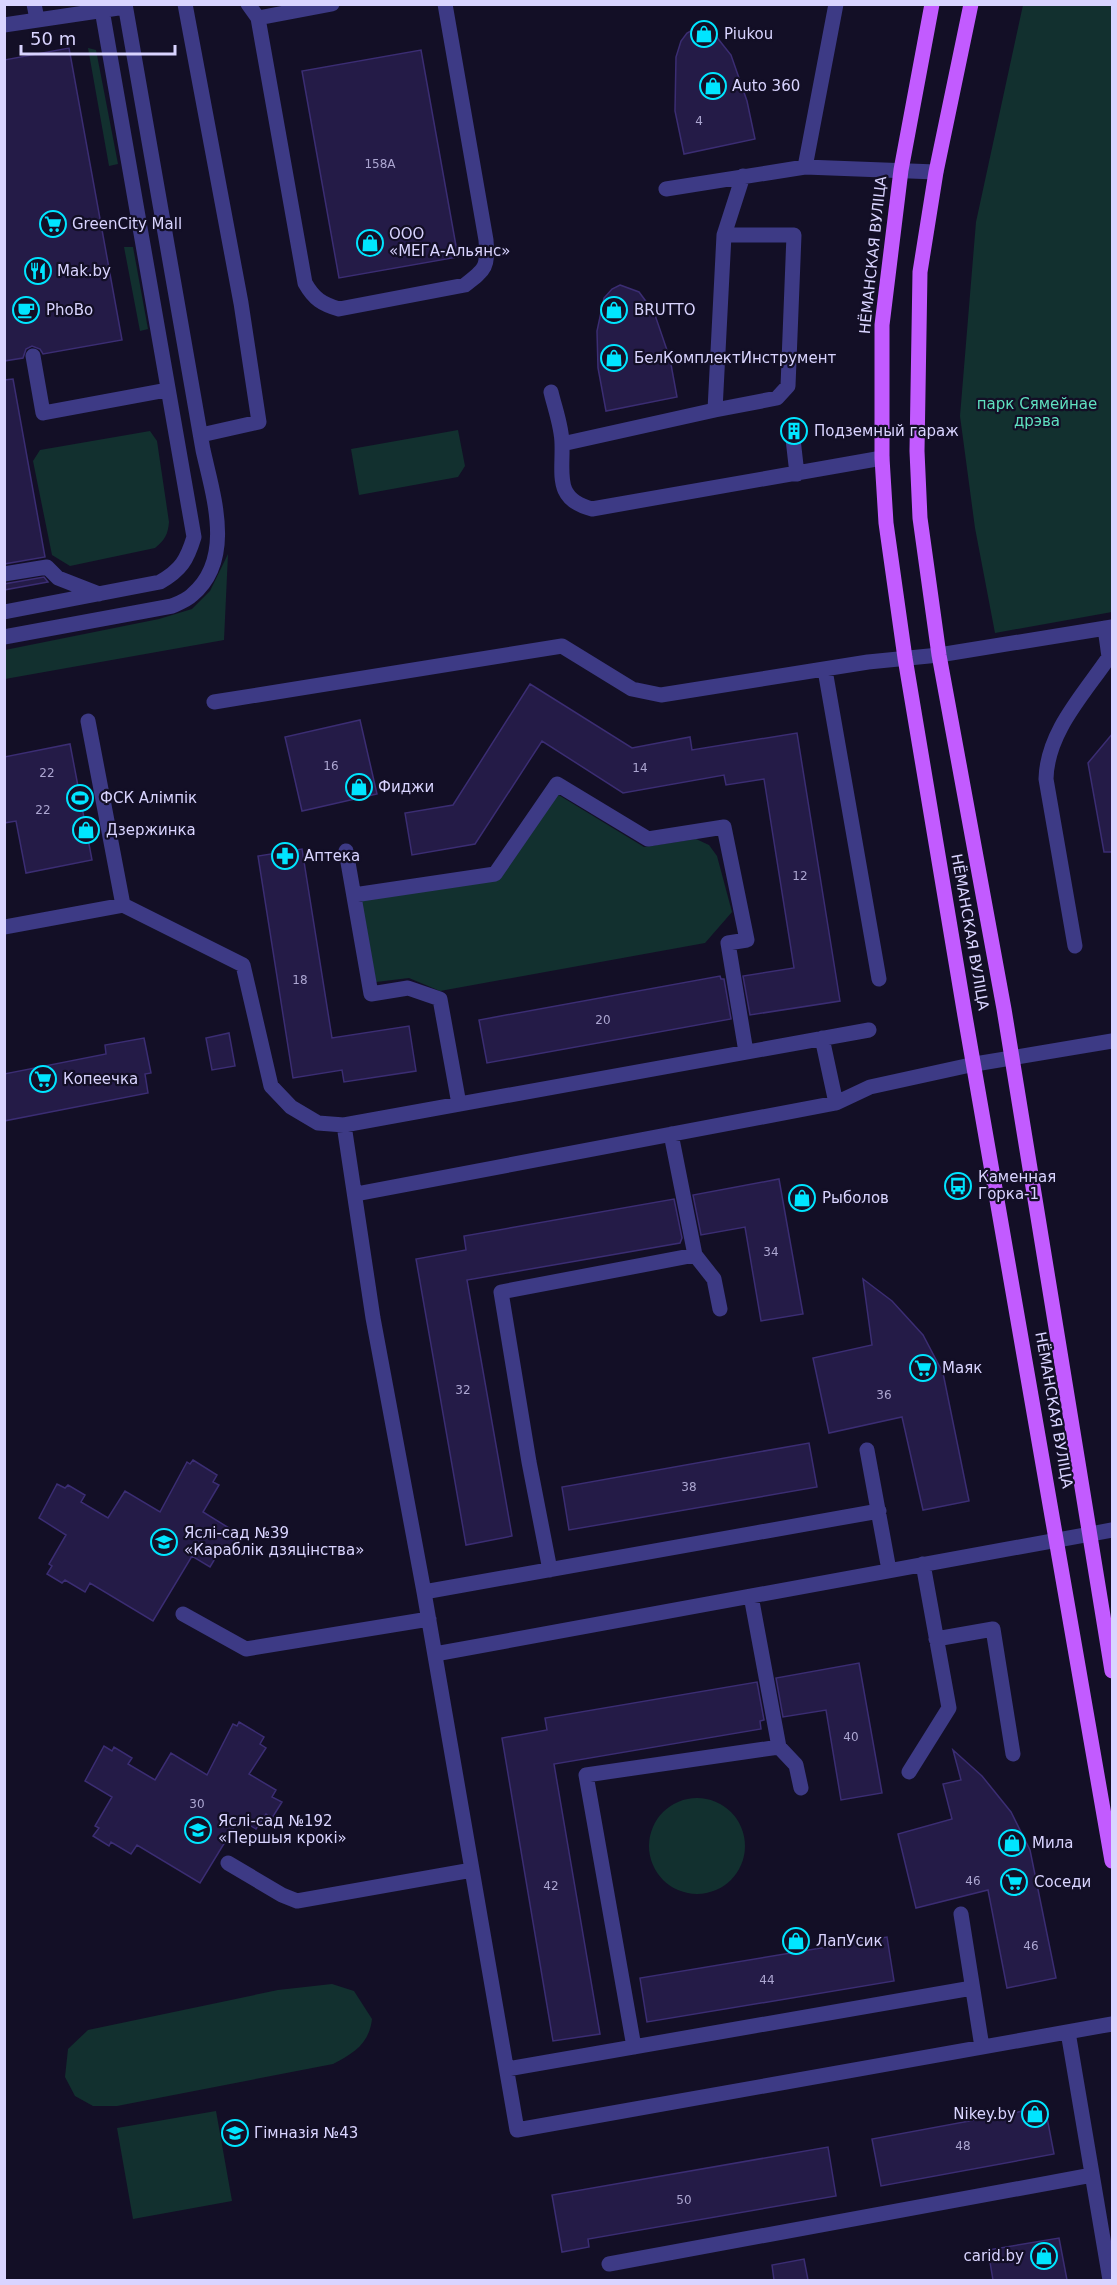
<svg xmlns="http://www.w3.org/2000/svg" width="1117" height="2285" viewBox="0 0 1117 2285" font-family="'DejaVu Sans',sans-serif">
<rect width="100%" height="100%" fill="#130f26"/>
<path fill="#12302f" d="M1023 5H1112V612L995 633 975 528 960 416 976 222Z
M88 48 96 50 118 164 109 166Z
M124 247H133L148 329 140 331Z
M458 430 465 466 458 477 359 495 351 449Z
M150 431 157 441 169 522C168 534 165 540 155 548L70 566 52 555 33 461 40 450Z
M228 554 224 640 5 679V650L159 619 192 609 210 591Z
M557 794 644 847 696 839 709 845 717 856 732 912 705 943 440 991 409 978 376 982 361 899 497 879Z
M649 1846a48 48 0 1 1 96 0a48 48 0 1 1-96 0Z
M332 1984 354 1991 372 2019C369 2044 354 2053 333 2064L117 2106H93L75 2096 65 2077 68 2049 88 2030 278 1990Z
M216 2111 232 2201 133 2219 117 2128Z"/>
<path fill="#241b47" stroke="#3b2d73" stroke-width="1.5" d="M696 28 715 35 731 55 747 101 755 139 684 154 675 111 676 57 681 41 687 33Z
M69 48 122 340 43 354 40 349 32 346 26 349 23 358 4 361V60Z
M421 50 458 257 339 278 302 71Z
M620 285 639 292 654 312 670 359 677 397 606 411 598 368 597 331 604 298 612 289Z
M13 379 45 557 4 564V380Z
M44 577 48 582 4 590V584Z
M530 684 632 748 690 737 692 750 797 733 840 1001 750 1015 743 976 794 968 764 779 726 785 724 775 623 793 542 741 475 844 412 855 405 813 453 805Z
M360 720 377 794 302 811 285 737Z
M1113 733V852H1104L1088 763Z
M70 744 92 860 26 873 16 821 4 823V757Z
M302 849 332 1038 409 1026 416 1071 344 1082 342 1070 293 1078 258 856Z
M720 976 721 979H724L731 1019 487 1063 479 1020Z
M229 1033 235 1066 212 1070 206 1038Z
M144 1038 151 1073 145 1074 148 1093 4 1121V1074L106 1054 105 1045Z
M779 1179 803 1314 761 1321 745 1227 701 1235 693 1195Z
M674 1199 682 1238 680 1243 467 1280 512 1536 466 1545 416 1259 466 1250 464 1236Z
M863 1279 892 1301 923 1335 943 1373 969 1501 923 1510 902 1417 829 1433 813 1358 872 1345Z
M809 1443 817 1487 569 1530 562 1487Z
M193 1460 217 1475 213 1482 219 1485 203 1512 229 1528 225 1534 235 1540 226 1556 219 1552 210 1567 192 1556 153 1621 90 1583 85 1592 65 1580 62 1583 47 1574 52 1566 49 1564 66 1535 39 1518 57 1484 65 1488 68 1485 85 1495 81 1502 108 1518 125 1491 160 1512 187 1462 190 1464Z
M859 1663 882 1793 841 1800 826 1710 783 1717 776 1678Z
M757 1682 764 1720 760 1721 761 1729 554 1764 600 2034 553 2041 502 1738 547 1730 545 1718Z
M239 1722 264 1737 260 1744 266 1748 249 1774 276 1790 272 1797 282 1802 272 1818 266 1814 256 1829 239 1819 200 1883 137 1845 131 1854 111 1842 109 1846 93 1836 99 1828 95 1826 112 1797 85 1781 104 1746 112 1751 114 1747 132 1758 128 1764 155 1780 171 1753 207 1775 233 1724 237 1726Z
M953 1750 982 1776 1011 1812 1030 1850 1056 1978 1007 1988 988 1890 916 1908 898 1834 952 1819 943 1784 961 1780Z
M887 1937 894 1981 647 2022 640 1978Z
M1045 2107 1054 2154 881 2186 872 2139Z
M828 2147 836 2196 588 2239 589 2247 562 2252 552 2195Z
M1059 2238 1067 2280H993L988 2250Z
M804 2259 808 2280H774L772 2265Z"/>
<g fill="none" stroke-linecap="round" stroke-linejoin="round">
<path stroke="#3d3a85" stroke-width="15" d="M34 4 37 19
M185 4 241 303 259 422 201 435
M248 4 258 18 305 283C314 299 322 304 339 309L465 285C486 269 488 267 486 240L445 4
M258 18 332 4
M4 25 125 7
M805 167 836 4
M666 189 805 167 936 172
M33 356 43 413 167 390
M551 392C555 409 562 427 562 444 563 475 554 499 592 509L882 458
M715 410 777 398 788 386 794 235H724
M792 430 797 474
M562 444 715 410 724 235 743 176
M4 574 47 567 58 578 99 594
M4 612 160 582C181 570 187 560 194 537L101 4
M4 637 172 606C179 603 187 600 192 595 235 559 213 495 203 450L125 4
M825 670 879 979
M214 702 562 646 632 689 661 695 868 662 939 655 1112 627
M88 721 123 905
M346 851 371 994 408 988 440 999 459 1104
M354 895 495 874 557 784 648 839 724 827 747 940 728 943 746 1052
M4 927 123 905 243 965 271 1086 291 1107 318 1123 344 1125 869 1030
M1075 946 1046 779C1047 732 1084 694 1109 657L1105 628
M822 1038 836 1103
M344 1125 373 1318 424 1592 517 2130 1112 2024
M671 1134 695 1255
M356 1194 836 1103 870 1087 975 1064 1112 1041
M867 1450 889 1570
M550 1570 529 1462 501 1292 695 1255 714 1279 720 1309
M424 1592 879 1511
M751 1596 779 1747
M183 1614 246 1649 429 1619
M936 1639 993 1629 1013 1754
M435 1654 1112 1530
M909 1772 949 1708 923 1564
M228 1863 282 1895 297 1901 472 1870
M961 1914 982 2047
M1068 2032 1110 2280
M634 2047 586 1775 779 1747 796 1765 801 1788
M507 2069 972 1988
M609 2264 1092 2175"/>
<path stroke="#c25bff" stroke-width="15" d="M932 4 901 170 882 325V458L886 523 905 658 965 1016 1112 1861
M971 4 936 172 920 272 917 451 920 518 939 655 1004 1009 1112 1671"/>
</g>
<defs>
<symbol id="shop-ring" viewBox="-11 -11 22 22"><circle r="9.5" fill="#130f26" stroke="#00e5ff" stroke-width="1.5"/><path d="M-5-2.5h2.3a2.7 3.5 0 0 1 5.4 0H5L5.5 6h-11ZM-1.5-2.5h3a1.5 2.3 0 0 0-3 0Z" fill="#00e5ff"/></symbol>
<symbol id="supermarket-ring" viewBox="-11 -11 22 22"><circle r="9.5" fill="#130f26" stroke="#00e5ff" stroke-width="1.5"/><path d="M-6-5.5h2.5l.6 2H6L4.5 2H-2.5L-4.4-4H-6ZM-1.5 3.2a1.3 1.3 0 1 0 .1 0ZM3 3.2a1.3 1.3 0 1 0 .1 0Z" fill="#00e5ff"/></symbol>
<symbol id="restaurant-ring" viewBox="-11 -11 22 22"><circle r="9.5" fill="#130f26" stroke="#00e5ff" stroke-width="1.5"/><path d="M-5-6h1v4h1v-4h1v4h1v-4h1v5L-1.5 .5V6h-2V.5L-5-1ZM5-6V6H3V1.5H1.5Q1.5-4 5-6Z" fill="#00e5ff"/></symbol>
<symbol id="cafe-ring" viewBox="-11 -11 22 22"><circle r="9.5" fill="#130f26" stroke="#00e5ff" stroke-width="1.5"/><path d="M-5.5-4.5H6V0H3Q3 3.5 0 3.5H-2.5Q-5.5 3.5-5.5 0ZM3-3.2v2h1.7v-2ZM-6 4.5H4V6H-6Z" fill="#00e5ff"/></symbol>
<symbol id="building-ring" viewBox="-11 -11 22 22"><circle r="9.5" fill="#130f26" stroke="#00e5ff" stroke-width="1.5"/><path d="M-4-6H4V6H1V3H-1V6H-4ZM-2.5-4.3h1.7v1.8h-1.7ZM.8-4.3h1.7v1.8H.8ZM-2.5-1h1.7V.8h-1.7ZM.8-1h1.7V.8H.8Z" fill="#00e5ff"/></symbol>
<symbol id="stadium-ring" viewBox="-11 -11 22 22"><circle r="9.5" fill="#130f26" stroke="#00e5ff" stroke-width="1.5"/><path d="M0-5a6.5 5 0 1 0 0 10a6.5 5 0 1 0 0-10ZM-3.5-1.8h7v3.6h-7Z" fill="#00e5ff"/></symbol>
<symbol id="pharmacy-ring" viewBox="-11 -11 22 22"><circle r="9.5" fill="#130f26" stroke="#00e5ff" stroke-width="1.5"/><path d="M-2-6h4v4h4v4h-4v4h-4v-4h-4v-4h4Z" fill="#00e5ff"/></symbol>
<symbol id="bus-ring" viewBox="-11 -11 22 22"><circle r="9.5" fill="#130f26" stroke="#00e5ff" stroke-width="1.5"/><path d="M-5-6H5V4H4V6H2V4H-2V6H-4V4H-5ZM-3.5-4V0h7V-4ZM-3.5 1.2v1.5H-2V1.2ZM2 1.2v1.5H3.5V1.2Z" fill="#00e5ff"/></symbol>
<symbol id="school-ring" viewBox="-11 -11 22 22"><circle r="9.5" fill="#130f26" stroke="#00e5ff" stroke-width="1.5"/><path d="M0-5L7-2L0 1L-7-2ZM-4 1L0 2.5L4 1V4Q0 6-4 4Z" fill="#00e5ff"/></symbol>
</defs>
<g fill-rule="evenodd">
<use href="#shop-ring" x="689" y="19" width="30" height="30"/>
<use href="#shop-ring" x="698" y="71" width="30" height="30"/>
<use href="#supermarket-ring" x="38" y="209" width="30" height="30"/>
<use href="#shop-ring" x="355" y="228" width="30" height="30"/>
<use href="#restaurant-ring" x="23" y="256" width="30" height="30"/>
<use href="#cafe-ring" x="11" y="295" width="30" height="30"/>
<use href="#shop-ring" x="599" y="295" width="30" height="30"/>
<use href="#shop-ring" x="599" y="343" width="30" height="30"/>
<use href="#building-ring" x="779" y="416" width="30" height="30"/>
<use href="#shop-ring" x="344" y="772" width="30" height="30"/>
<use href="#stadium-ring" x="65" y="783" width="30" height="30"/>
<use href="#shop-ring" x="71" y="815" width="30" height="30"/>
<use href="#pharmacy-ring" x="270" y="841" width="30" height="30"/>
<use href="#supermarket-ring" x="28" y="1064" width="30" height="30"/>
<use href="#bus-ring" x="943" y="1171" width="30" height="30"/>
<use href="#shop-ring" x="787" y="1183" width="30" height="30"/>
<use href="#supermarket-ring" x="908" y="1353" width="30" height="30"/>
<use href="#school-ring" x="149" y="1527" width="30" height="30"/>
<use href="#school-ring" x="183" y="1815" width="30" height="30"/>
<use href="#shop-ring" x="997" y="1828" width="30" height="30"/>
<use href="#supermarket-ring" x="999" y="1867" width="30" height="30"/>
<use href="#shop-ring" x="781" y="1926" width="30" height="30"/>
<use href="#shop-ring" x="1020" y="2099" width="30" height="30"/>
<use href="#school-ring" x="220" y="2118" width="30" height="30"/>
<use href="#shop-ring" x="1029" y="2241" width="30" height="30"/>
</g>
<g text-anchor="middle" dominant-baseline="central" stroke-width="4.5" stroke-linejoin="round" paint-order="stroke">
<g font-size="12" fill="#aca6d1">
<text x="699" y="121">4</text>
<text x="380" y="164">158А</text>
<text x="331" y="766">16</text>
<text x="640" y="768">14</text>
<text x="47" y="773">22</text>
<text x="43" y="810">22</text>
<text x="800" y="876">12</text>
<text x="300" y="980">18</text>
<text x="603" y="1020">20</text>
<text x="771" y="1252">34</text>
<text x="463" y="1390">32</text>
<text x="884" y="1395">36</text>
<text x="689" y="1487">38</text>
<text x="851" y="1737">40</text>
<text x="197" y="1804">30</text>
<text x="973" y="1881">46</text>
<text x="551" y="1886">42</text>
<text x="1031" y="1946">46</text>
<text x="767" y="1980">44</text>
<text x="963" y="2146">48</text>
<text x="684" y="2200">50</text>
</g>
<g font-size="15" fill="#d9d4ff" stroke="#130f26" text-anchor="start">
<text x="724" y="34">Piukou</text>
<text x="732" y="86">Auto 360</text>
<text x="72" y="224">GreenCity Mall</text>
<text x="389" y="234">ООО<tspan x="389" dy="17">«МЕГА-Альянс»</tspan></text>
<text x="57" y="271">Mak.by</text>
<text x="46" y="310">PhoBo</text>
<text x="634" y="310">BRUTTO</text>
<text x="634" y="358">БелКомплектИнструмент</text>
<text x="814" y="431">Подземный гараж</text>
<text x="378" y="787">Фиджи</text>
<text x="100" y="798">ФСК Алімпік</text>
<text x="106" y="830">Дзержинка</text>
<text x="304" y="856">Аптека</text>
<text x="63" y="1079">Копеечка</text>
<text x="978" y="1177">Каменная<tspan x="978" dy="17">Горка-1</tspan></text>
<text x="822" y="1198">Рыболов</text>
<text x="942" y="1368">Маяк</text>
<text x="184" y="1533">Яслі-сад №39<tspan x="184" dy="17">«Караблік дзяцінства»</tspan></text>
<text x="218" y="1821">Яслі-сад №192<tspan x="218" dy="17">«Першыя крокі»</tspan></text>
<text x="1032" y="1843">Мила</text>
<text x="1034" y="1882">Соседи</text>
<text x="816" y="1941">ЛапУсик</text>
<text x="1016" y="2114" text-anchor="end">Nikey.by</text>
<text x="254" y="2133">Гімназія №43</text>
<text x="1024" y="2256" text-anchor="end">carid.by</text>
</g>
<g font-size="15" fill="#d9d4ff" stroke="#130f26">
<text transform="translate(873 255) rotate(-84)">НЁМАНСКАЯ ВУЛІЦА</text>
<text transform="translate(970 932) rotate(80)">НЁМАНСКАЯ ВУЛІЦА</text>
<text transform="translate(1054 1410) rotate(80)">НЁМАНСКАЯ ВУЛІЦА</text>
</g>
<g font-size="15" fill="#5fe0c0" stroke="#130f26">
<text x="1037" y="404">парк Сямейнае<tspan x="1037" dy="17">дрэва</tspan></text>
</g>
</g>
<rect width="1117" height="2285" fill="none" stroke="#d9d4ff" stroke-width="12"/>
<path d="M21 45v9h154v-9" fill="none" stroke="#d9d4ff" stroke-width="3"/>
<text x="30" y="45" font-size="18" fill="#d9d4ff" stroke="#130f26" stroke-width="4.5" paint-order="stroke">50 m</text>
</svg>
